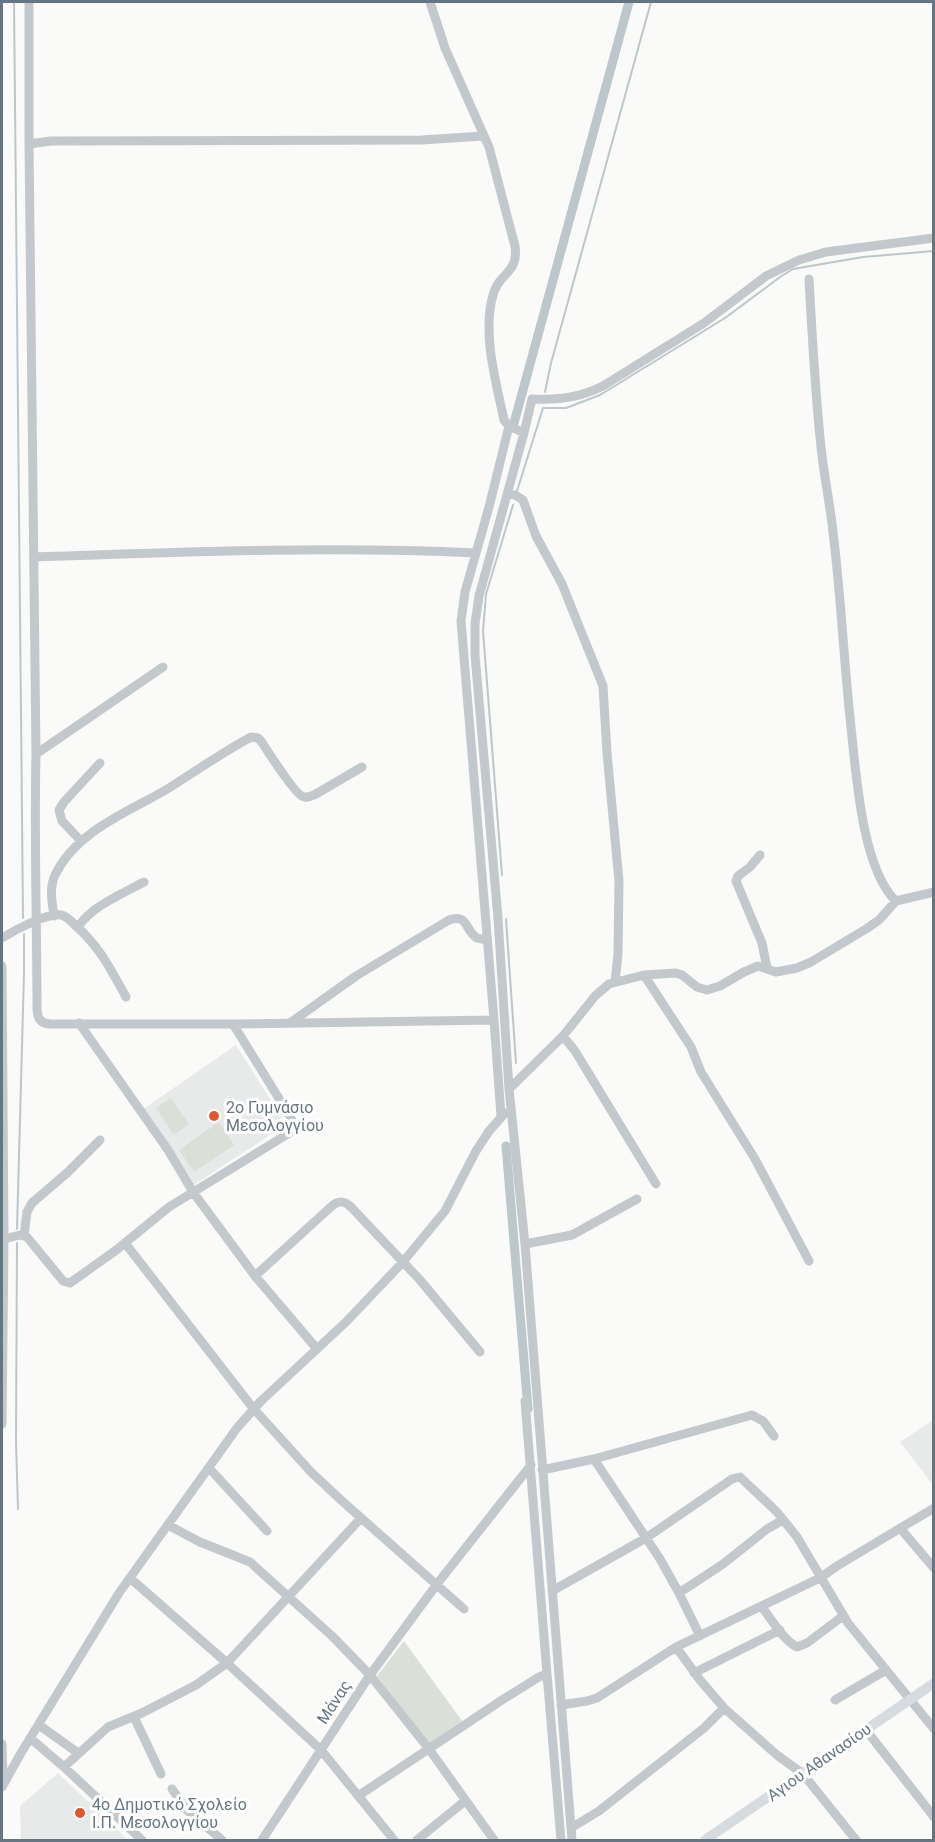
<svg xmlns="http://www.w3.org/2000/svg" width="935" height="1842" viewBox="0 0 935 1842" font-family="Roboto,sans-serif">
<rect width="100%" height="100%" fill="#fafaf8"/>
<path fill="#e8e9e9" d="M236 1045 285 1123V1125L194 1185 142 1110Z
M933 1420V1485L900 1442Z
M58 1773 128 1840H21L20 1806Z"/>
<path fill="#dadfd7" d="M171 1098 189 1124 174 1135 156 1108Z
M219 1122 234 1145 194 1172 179 1150Z
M404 1641 462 1721 429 1744 377 1676Z"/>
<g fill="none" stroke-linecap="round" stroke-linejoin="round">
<path stroke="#bbc7cb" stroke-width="2" d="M14 2 23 918
M545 392 551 363 651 2
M517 491 543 408H566L600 395 725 318 780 277 793 269 863 257 934 251
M502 875 483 631 486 594 513 505
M506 919 516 1063
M17 1229 24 973V934
M17 1243 16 1442 18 1509"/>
<path stroke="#bbc7cb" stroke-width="9" d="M514 423 629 2
M506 1146 528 1409"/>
<path stroke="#c3c8cc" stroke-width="9" d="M29 2V144L36 754C34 839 37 924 37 1010 38 1019 40 1023 50 1024H233L494 1020 501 1116
M430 2 445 48 489 147 515 246C519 274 499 272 493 295 482 333 496 382 504 420L509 426 524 433
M29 144 51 141 421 140 484 136
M809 279C812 335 815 391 821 447 824 476 830 504 833 532 841 597 844 663 851 727 856 773 862 869 896 901
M508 494 515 495 523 500 536 536 562 584 603 686 607 753 619 881 618 954 615 982
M34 557C181 552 329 546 476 553
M36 754 163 667
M81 841 62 821 59 810 64 802 100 763
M760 855 750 867 738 876 736 881 762 943 767 968
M54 916C52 902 49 888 55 875 77 830 129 812 169 788 196 771 223 752 251 737L258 738 261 741C267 750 294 793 302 796 307 799 311 796 316 794L362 767
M78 927C92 906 122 894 144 882
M2 938C15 930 46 913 61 915 67 916 72 922 76 926 100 947 111 970 126 997
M2 966 4 1239 2 1424
M644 975 691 1047 701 1072 755 1159 809 1261
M494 1020 461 621 465 592 489 507 509 426
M79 1023 168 1150 193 1192 255 1276 317 1349
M290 1023 356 976 449 920C468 913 465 931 477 938 480 939 484 939 487 940
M563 1036 575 1051 656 1184
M509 1089 498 918 475 655V624L479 596 524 433 532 399C558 400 579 398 603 386L704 323 766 276 799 260 826 252 934 238
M24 1236 27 1212 32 1203 68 1172 100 1140
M4 1239 20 1235 27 1237 63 1281 70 1283 115 1251 169 1207 291 1132 294 1126 291 1118 233 1024
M125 1243 253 1408 311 1472 342 1501 464 1609
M525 1244 572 1235 637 1199
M255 1276 333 1205C340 1200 345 1201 351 1207L420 1280 480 1352
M525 1401 547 1674
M209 1468 267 1531
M542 1470 594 1459
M168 1525 200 1542 250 1562 332 1636 370 1675 429 1749 494 1840
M900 1528 934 1568
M130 1578 227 1663 321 1750 394 1840
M552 1591 646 1538 732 1479 740 1477 777 1512 797 1537 848 1623 934 1729
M679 1593 723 1564 767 1529 783 1520
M762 1607C772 1620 783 1640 797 1647L807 1643 843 1616
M700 1636 679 1593 660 1559 594 1459 752 1415 763 1421 774 1436
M676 1647 700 1680 724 1708 777 1755 803 1774 856 1840
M694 1673 780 1630
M835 1700 886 1670
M561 1705 587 1701 597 1698 676 1647 820 1578 837 1566 934 1508
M134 1717 161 1774
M39 1725 78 1753
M866 1730 934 1817
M30 1738 64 1767 142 1840
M2 1744 3 1783
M64 1767 108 1727 142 1713 196 1685 227 1663 361 1518
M2 1787 21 1753 119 1593 237 1428 261 1401 346 1322 402 1263 445 1211 476 1151 489 1131 505 1113
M172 1789 187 1810 222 1840
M358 1796 502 1700 539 1677 547 1674 561 1840
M571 1828 599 1811 704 1728 724 1708
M262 1840 370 1675 437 1584 531 1465
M417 1840 465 1801
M572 1840 525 1244 509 1089 563 1036 595 996 609 984 644 975 676 973 682 975 697 987 707 990 720 986 744 972 758 966 776 972 797 968 811 962 866 929 879 920 896 901 934 892"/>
<path stroke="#d6dbdf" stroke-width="10" d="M705 1840 934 1683"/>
</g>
<g fill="#e4572e" stroke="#fff" stroke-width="2">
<circle cx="214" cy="1116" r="6"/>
<circle cx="80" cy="1813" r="6"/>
</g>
<g text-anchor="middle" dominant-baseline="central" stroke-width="6" stroke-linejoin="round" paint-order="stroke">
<g font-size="16" fill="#657683" stroke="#fff" text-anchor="start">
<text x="226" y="1107">2ο Γυμνάσιο<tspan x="226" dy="18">Μεσολογγίου</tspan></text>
<text x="92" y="1804">4ο Δημοτικό Σχολείο<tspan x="92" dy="18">Ι.Π. Μεσολογγίου</tspan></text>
</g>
<g font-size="16" fill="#657683" stroke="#fff">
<text transform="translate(334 1702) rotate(-57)">Μάνας</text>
<text transform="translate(819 1762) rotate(-35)">Αγιου Αθανασίου</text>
</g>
</g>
<rect width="935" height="1842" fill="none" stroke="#657683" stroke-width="6"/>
</svg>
